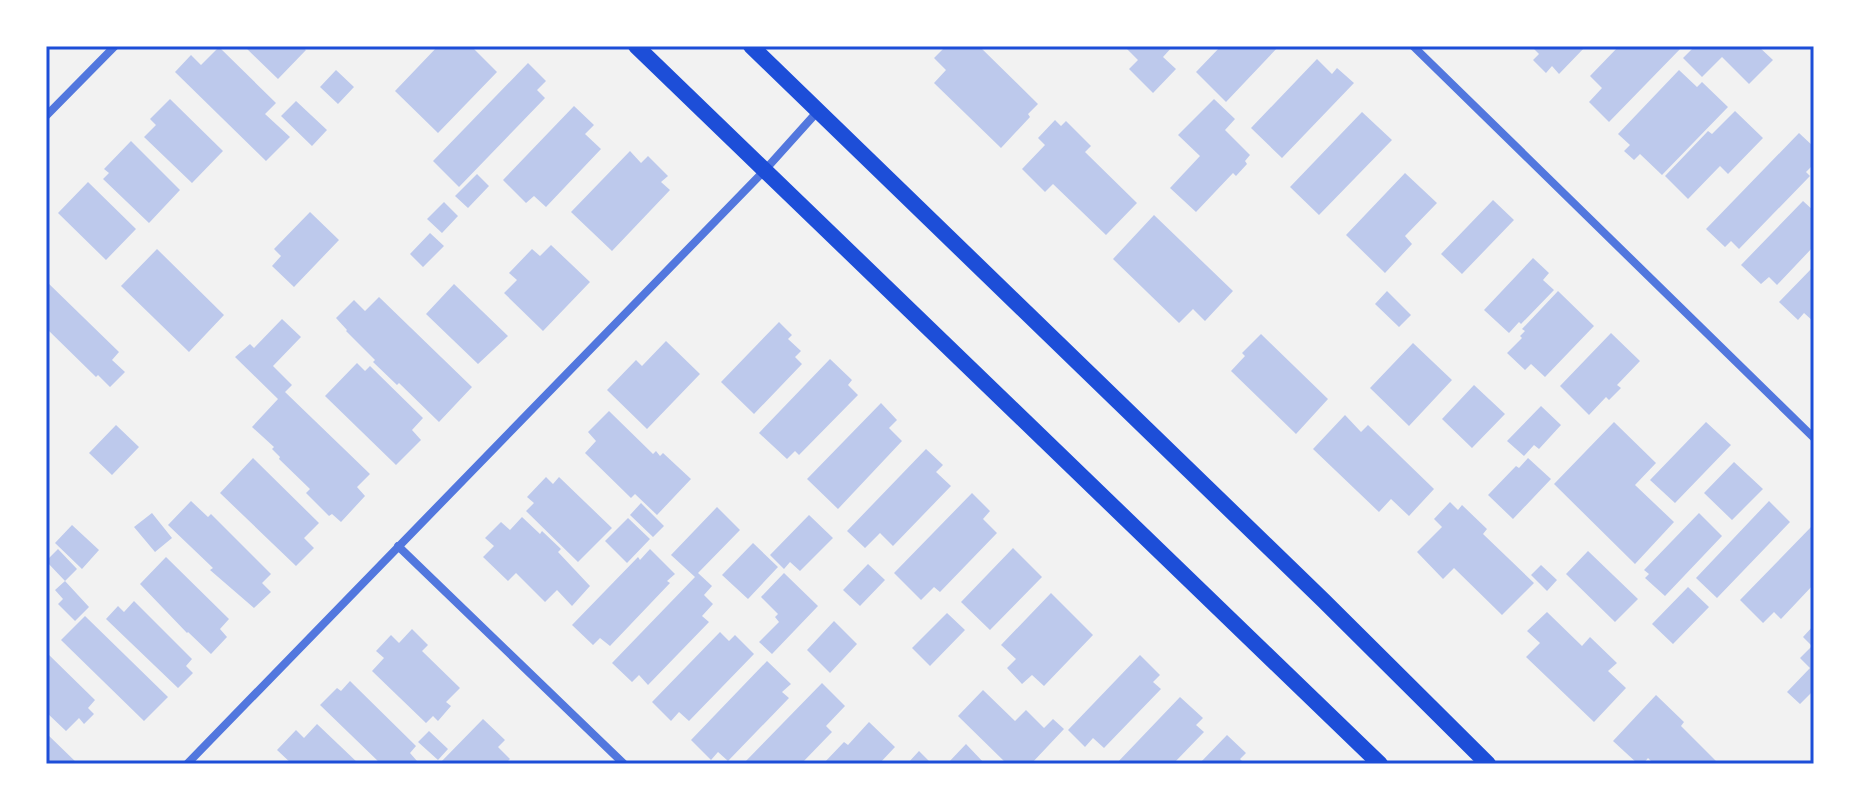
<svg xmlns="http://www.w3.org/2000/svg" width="1860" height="810" viewBox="0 0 1860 810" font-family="Overpass,sans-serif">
<rect width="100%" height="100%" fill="#f2f2f2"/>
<path fill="#bdc9ec" d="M244 46H301L306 50 278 79Z
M438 46H471L497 72 438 133 395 91Z
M946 46H979L1038 104 1028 114 1030 117 1001 148 934 83 946 70 934 58Z
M1124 46H1173L1163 57 1176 69 1153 93 1129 69 1138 60Z
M1221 46H1279L1226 102 1196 72Z
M1531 46H1586L1559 74 1552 66 1546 73 1533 60 1539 54Z
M1619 46H1683L1609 122 1589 102 1602 88 1590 76Z
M1695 46H1758L1773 60 1749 84 1722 57 1702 77 1683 58Z
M219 47 276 103 265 114 290 137 266 161 175 72 191 55 201 65Z
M1317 59 1332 74 1337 68 1354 83 1282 158 1251 128Z
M528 63 546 81 537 90 545 98 459 187 433 161Z
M336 70 354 87 338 104 320 87Z
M1679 70 1697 87 1702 82 1728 107 1662 175 1640 154 1634 160 1624 151 1630 145 1618 134Z
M170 99 223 151 192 183 144 137 156 125 150 119Z
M1214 99 1235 119 1225 130 1250 155 1245 161 1247 164 1236 176 1233 173 1196 212 1170 188 1200 156 1178 135Z
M296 101 327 130 312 146 281 116Z
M574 106 594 125 585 134 601 149 546 207 534 196 526 203 503 180Z
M1735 111 1763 138 1728 174 1720 166 1688 199 1665 176 1708 131 1712 134Z
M1362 112 1392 140 1319 215 1290 187Z
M1055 120 1061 126 1066 121 1091 146 1085 152 1137 203 1106 235 1053 184 1045 192 1022 169 1045 145 1038 138Z
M1799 133 1814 147V164L1806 172 1810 176 1739 249 1731 241 1725 247 1706 229Z
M131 141 180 190 149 223 103 179 109 173 104 169Z
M630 151 641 163 648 156 668 176 661 182 670 190 612 251 571 212Z
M1405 173 1437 203 1405 236 1412 244 1385 273 1346 235Z
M477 174 489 186 468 208 455 196Z
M88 182 136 229 106 260 58 213Z
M1493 200 1514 220 1462 274 1441 254Z
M1803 201 1814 211V246L1777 285 1769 277 1761 284 1741 265Z
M444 202 458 216 442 233 427 219Z
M310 212 339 240 294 287 272 266 281 256 274 249Z
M1154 215 1233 291 1205 321 1193 309 1179 323 1113 259Z
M430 233 444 246 423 267 410 254Z
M551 245 590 282 543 331 504 293 517 280 509 273 532 249 540 256Z
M157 249 224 315 189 352 121 286Z
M1533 258 1549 273 1543 280 1554 290 1521 324 1519 322 1509 333 1484 310Z
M1814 266V322L1804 313 1798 320 1779 302Z
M46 281 119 352 112 360 125 372 110 387 98 375 96 377 46 328Z
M454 284 508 336 478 364 426 314Z
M1387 291 1411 315 1399 327 1375 304Z
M1558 291 1594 326 1545 377 1531 364 1525 370 1507 353 1522 338 1520 336 1525 331 1522 329Z
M379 297 472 387 439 422 399 383 397 385 373 362 375 360 346 331 347 330 336 318 354 300 365 311Z
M282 319 301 337 273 366 292 385 285 392 370 474 357 487 365 496 341 522 332 514 329 516 306 493 310 489 279 459 280 457 272 449 274 447 252 427 278 399 235 357 250 344 254 348Z
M779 322 792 335 788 339 801 351 795 357 802 364 754 414 721 382Z
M1611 333 1640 361 1617 385 1621 388 1609 400 1606 397 1589 415 1560 386Z
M1261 334 1328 399 1296 434 1231 371 1245 356 1242 353Z
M666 341 700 374 647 429 607 390 636 360 642 366Z
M1413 343 1452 380 1409 426 1370 388Z
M830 359 852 380 848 385 858 395 799 455 795 451 787 459 759 433Z
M357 363 365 371 370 366 423 418 412 430 421 440 396 465 325 396Z
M1474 385 1505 414 1472 448 1442 419Z
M881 403 897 420 889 428 902 441 838 509 807 479Z
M1541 406 1561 425 1539 449 1534 445 1524 456 1507 441Z
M609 411 653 454 656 451 660 456 663 453 691 479 657 515 635 494 631 498 585 453 596 441 588 432Z
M1345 415 1361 432 1368 425 1434 489 1409 516 1391 499 1379 512 1313 449Z
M1614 422 1656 463 1635 485 1674 522 1635 564 1554 484Z
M1706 422 1731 445 1675 503 1650 480Z
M116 425 139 447 112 475 89 453Z
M926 449 943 465 936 472 951 486 893 546 880 533 865 548 847 531Z
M253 458 319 523 304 538 314 548 296 566 220 493Z
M1528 458 1551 479 1513 519 1488 495 1516 466 1519 468Z
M1734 462 1763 489 1732 520 1704 493Z
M546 477 553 484 559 477 612 528 578 562 526 511 534 503 527 497Z
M972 493 990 511 983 519 997 533 940 592 934 587 921 600 894 573Z
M191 501 208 517 211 514 271 574 262 583 271 592 254 608 210 570 213 568 168 525Z
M1769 501 1790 522 1717 598 1696 578Z
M1450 502 1458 510 1462 505 1487 529 1483 534 1534 583 1502 615 1454 568 1443 579 1417 552 1442 527 1434 519Z
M641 503 664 526 653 537 630 515Z
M717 507 740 530 698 573 712 586 704 595 713 604 702 616 709 622 648 685 639 675 632 682 612 663 695 577 671 555Z
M152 513 172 538 155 552 134 527Z
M1699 513 1722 536 1665 596 1645 578 1649 574 1644 570Z
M809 515 833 538 800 571 790 562 784 569 770 555Z
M522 517 540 534 542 531 561 549 558 552 590 586 572 606 557 590 545 602 516 573 508 581 483 557 494 546 485 538 501 522 510 530Z
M628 518 650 539 627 563 605 541Z
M72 525 99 550 82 569 55 543Z
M1812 526 1814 528V584L1781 619 1774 612 1763 623 1740 600Z
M753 543 778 567 748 599 722 575Z
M1013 548 1042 577 990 630 961 602Z
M58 549 77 569 65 581 89 607 75 621 58 604 63 599 55 590 65 581 46 561Z
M650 549 675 574 667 581 670 583 610 646 600 638 593 645 572 625 638 557 640 560Z
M1588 551 1638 599 1615 622 1566 574Z
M166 557 229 619 220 629 227 637 211 654 188 632 187 633 140 584Z
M868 564 885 580 860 606 843 590Z
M1541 565 1557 580 1547 591 1531 575Z
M784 573 818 606 772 654 759 642 779 622 775 617 778 614 761 597Z
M1688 587 1709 607 1673 644 1652 624Z
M1051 593 1093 635 1044 686 1032 675 1022 684 1007 668 1016 659 1001 645Z
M134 601 192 659 186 666 193 673 178 688 106 619 118 606 124 612Z
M1547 612 1582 646 1590 637 1617 663 1608 671 1626 688 1594 722 1526 657 1540 643 1527 631Z
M947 613 965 630 930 666 912 648Z
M85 616 168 697 144 721 61 640Z
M834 621 857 644 830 673 807 650Z
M1814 625V690L1800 704 1787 692 1810 668 1800 658 1812 646 1803 637Z
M412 629 428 645 422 651 460 688 446 702 451 706 438 721 433 716 426 723 372 671 384 658 376 651 391 635 399 643Z
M720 632 729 641 735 635 754 654 689 721 679 712 671 721 652 702Z
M46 652 95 700 88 708 94 714 84 724 79 718 66 731 46 712Z
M1140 655 1160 675 1153 682 1161 689 1104 748 1093 738 1085 747 1068 730Z
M767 661 791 684 782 692 789 698 728 761 718 752 711 760 691 740Z
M350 681 416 746 410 753 417 761 414 764H381L320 705 337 688 341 691Z
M822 683 845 706 826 726 832 732 801 764H743Z
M983 690 1015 721 1026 710 1044 728 1053 719 1064 729 1031 764H1007L958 716Z
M1656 695 1684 722 1681 726 1719 764H1654L1648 758 1643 764H1638L1613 741Z
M1180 697 1203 718 1196 725 1204 732 1173 764H1116Z
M483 719 505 740 498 747 510 759 505 764H439Z
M869 722 895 747 879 764H823L844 742 848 745Z
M317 724 359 764H292L277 750 296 730 304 738Z
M429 731 448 749 438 760 418 742Z
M46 733 78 764H46Z
M1227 735 1246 753 1240 759 1245 764H1199Z
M966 744 985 764H947Z
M919 751 932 764H907Z"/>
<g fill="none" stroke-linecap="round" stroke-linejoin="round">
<path stroke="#5277de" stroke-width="8" d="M1413 46 1814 438
M46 116 115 46
M398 546 624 764
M187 764 764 171 818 111"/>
<path stroke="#1d4ed8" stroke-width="16" d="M636 46 1380 764
M751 46 1323 600 1488 764"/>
</g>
<rect width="1860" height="810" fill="none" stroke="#ffffff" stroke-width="96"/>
<rect x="48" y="48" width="1764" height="714" fill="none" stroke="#1d4ed8" stroke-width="3"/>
</svg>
